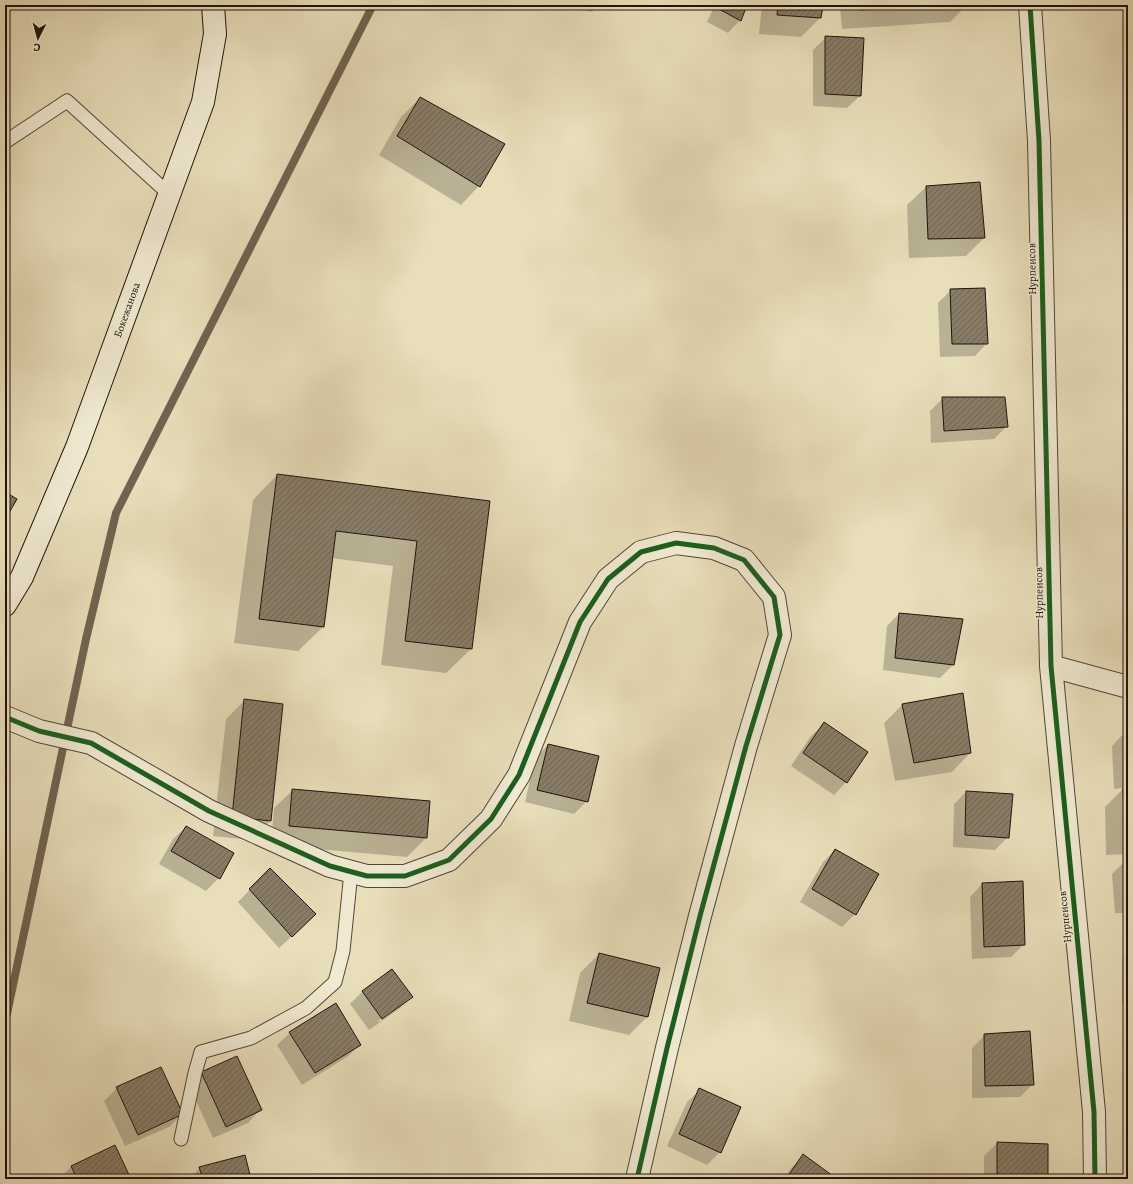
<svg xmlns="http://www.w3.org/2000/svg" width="1133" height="1184" viewBox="0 0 1133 1184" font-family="Alegreya,serif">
<defs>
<pattern id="building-hatch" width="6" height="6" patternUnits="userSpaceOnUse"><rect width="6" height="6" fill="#887c67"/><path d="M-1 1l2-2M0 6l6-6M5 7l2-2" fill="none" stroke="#6f6453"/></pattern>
</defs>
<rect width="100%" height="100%" fill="#e8deba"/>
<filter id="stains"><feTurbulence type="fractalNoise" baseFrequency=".005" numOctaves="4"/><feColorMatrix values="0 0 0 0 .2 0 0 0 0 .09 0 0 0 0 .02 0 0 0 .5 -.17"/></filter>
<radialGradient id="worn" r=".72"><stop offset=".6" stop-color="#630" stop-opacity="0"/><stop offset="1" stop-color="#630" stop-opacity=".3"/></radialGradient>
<path fill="#0003" fill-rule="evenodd" d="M563 5H599L592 12Z
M715 5H746L740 20 728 33 707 22Z
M762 5H822L820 18 801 37 759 34Z
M840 5H967L950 22 842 29Z
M826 37 860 96 847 108 813 106V50Z
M420 98 479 186 461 205 379 155 401 117Z
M926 187 984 238 966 256 909 258 907 205Z
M951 290 987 343 975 356 940 357 938 303Z
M943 398 1007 426 994 439 931 443 930 411Z
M277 475 489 502 471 649 446 673 381 665 393 566 331 558 323 627 298 651 234 643 253 500Z
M899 614 961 619 953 665 940 678 883 670 887 626Z
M962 695 970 753 952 772 895 781 884 723 903 704Z
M245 700 282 704 270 821 251 840 213 836 226 719Z
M824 724 846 782 834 795 791 766 811 736Z
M1124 733H1128V854L1106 855 1105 807 1124 788 1114 789 1112 746Z
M548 745 587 801 574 814 525 802 535 757Z
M293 790 426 838 407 857 271 845 274 808Z
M966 792 1008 837 995 850 953 847 954 804Z
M186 827 219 878 206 891 159 864 173 839Z
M835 850 855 914 842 927 800 902 823 862Z
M1125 861H1128V913H1115L1112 874Z
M270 869 302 927 279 948 238 902Z
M982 884 1024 944 1011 957 972 959 970 897Z
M1128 952V1003L1122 1004V958Z
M599 954 647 1017 629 1035 569 1021 580 973Z
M392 970 411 996 399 1009 369 1030 350 1004 362 992ZM399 1005V1008L379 1022 378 1021Z
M290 1033 360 1045 347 1057 302 1085 277 1045Z
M985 1035 1033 1084 1020 1097 972 1098V1048Z
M202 1073 260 1110 248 1123 213 1138 189 1085Z
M117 1088 182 1114 169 1127 125 1146 104 1101Z
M700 1090 720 1152 707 1165 667 1146 687 1102Z
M997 1143 1047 1179H984V1156Z
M115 1147 130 1179H59L71 1167Z
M804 1156 835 1179H784L791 1168Z
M200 1168 250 1179H189Z"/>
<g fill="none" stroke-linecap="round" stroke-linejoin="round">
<path stroke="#6f6351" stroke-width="8" d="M5 1023 86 639 116 513 373 5"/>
</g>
<path fill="url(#building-hatch)" stroke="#20120d" d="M721 5H747L741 21 719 9Z
M778 5H823L821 18 777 15Z
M860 5H946L860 10Z
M825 36 864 38 861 96 825 94Z
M420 97 505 144 480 187 397 136Z
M980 182 985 238 928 239 926 186Z
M985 288 988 344H952L950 289Z
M942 397H1005L1008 427 944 431Z
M277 474 490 501 472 649 405 641 417 541 336 531 324 627 259 619Z
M5 492 17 499 5 520Z
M899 613 963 619 954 665 895 658Z
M963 693 971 753 914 763 902 704Z
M244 699 283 704 271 821 232 817Z
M824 722 868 752 847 783 803 753Z
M1124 732H1128V777H1127Z
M548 744 599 756 588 802 537 790Z
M1128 787V837H1125L1123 788Z
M292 789 430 801 427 838 289 826Z
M966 791 1013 794 1009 838 965 835Z
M186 826 234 853 220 879 171 851Z
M835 849 879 874 856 915 812 889Z
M1125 860H1128V901H1127Z
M270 868 316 914 292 937 249 889Z
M1023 881 1025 945 984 947 982 883Z
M599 953 660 968 648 1017 587 1003Z
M392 969 413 997 382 1019 362 991Z
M336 1003 361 1045 315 1073 289 1032Z
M1030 1031 1034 1085 985 1086 984 1034Z
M237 1056 262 1110 226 1127 201 1072Z
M161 1067 183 1114 138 1135 116 1087Z
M699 1088 741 1107 721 1153 679 1134Z
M997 1142 1048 1144V1179H997Z
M115 1145 131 1179H77L71 1166Z
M803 1154 837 1179H786Z
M245 1155 251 1179H203L199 1167Z"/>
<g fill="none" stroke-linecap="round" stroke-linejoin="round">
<defs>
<path id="lane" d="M5 142 67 101 169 194
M181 1139 195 1073 201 1052 251 1038 306 1008 335 982 343 951 351 872"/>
<path id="street" d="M1030 5 1039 141 1051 666 1094 1112 1095 1179
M1051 666 1128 687
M5 717 39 731 91 743 209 811 330 866 367 876H405L449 860 491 819 519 775 580 622 608 579 641 552 676 543 714 548 744 560 774 597 780 635 746 746 700 916 667 1048 637 1179"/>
<path id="secondary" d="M5 605 22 577 77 447 203 102 215 34 213 5"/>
</defs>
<use href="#lane" stroke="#524538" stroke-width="15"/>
<use href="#street" stroke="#524538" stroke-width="24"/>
<use href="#secondary" stroke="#20120d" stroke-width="24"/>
<use href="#lane" stroke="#f0ead2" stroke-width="13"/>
<use href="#street" stroke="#f0ead2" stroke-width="22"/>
<use href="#secondary" stroke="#f0ead2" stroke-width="22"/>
<defs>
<path id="cycleway" d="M1030 5 1039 141 1051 666 1094 1112 1095 1179
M5 717 39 731 91 743 209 811 330 866 367 876H405L449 860 491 819 519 775 580 622 608 579 641 552 676 543 714 548 744 560 774 597 780 635 746 746 700 916 667 1048 637 1179"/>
</defs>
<use href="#cycleway" stroke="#f0ead2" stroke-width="8"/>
<use href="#cycleway" stroke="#1b5e20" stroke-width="5"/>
</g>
<g text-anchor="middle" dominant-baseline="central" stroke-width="3" stroke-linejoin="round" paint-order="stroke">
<g font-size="11" fill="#20120d" stroke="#f0ead2">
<text transform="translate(1032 269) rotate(-91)">Нурпеисов</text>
<text transform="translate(127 310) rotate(-70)">Бокежанова</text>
<text transform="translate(1039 593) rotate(-91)">Нурпеисов</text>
<text transform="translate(1065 917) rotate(-96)">Нурпеисов</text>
</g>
</g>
<rect width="1133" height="1184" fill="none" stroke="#e8deba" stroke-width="20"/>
<rect x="6" y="6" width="1121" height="1172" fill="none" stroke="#20120d" stroke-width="2"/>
<rect x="10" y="10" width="1113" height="1164" fill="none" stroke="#20120d"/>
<g transform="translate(38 38) rotate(186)" stroke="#f0ead2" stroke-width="3" paint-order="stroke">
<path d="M0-3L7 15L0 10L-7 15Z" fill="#20120d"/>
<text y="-6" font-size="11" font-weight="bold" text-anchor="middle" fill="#20120d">С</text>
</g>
<rect width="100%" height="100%" filter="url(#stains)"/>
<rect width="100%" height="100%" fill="url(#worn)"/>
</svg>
